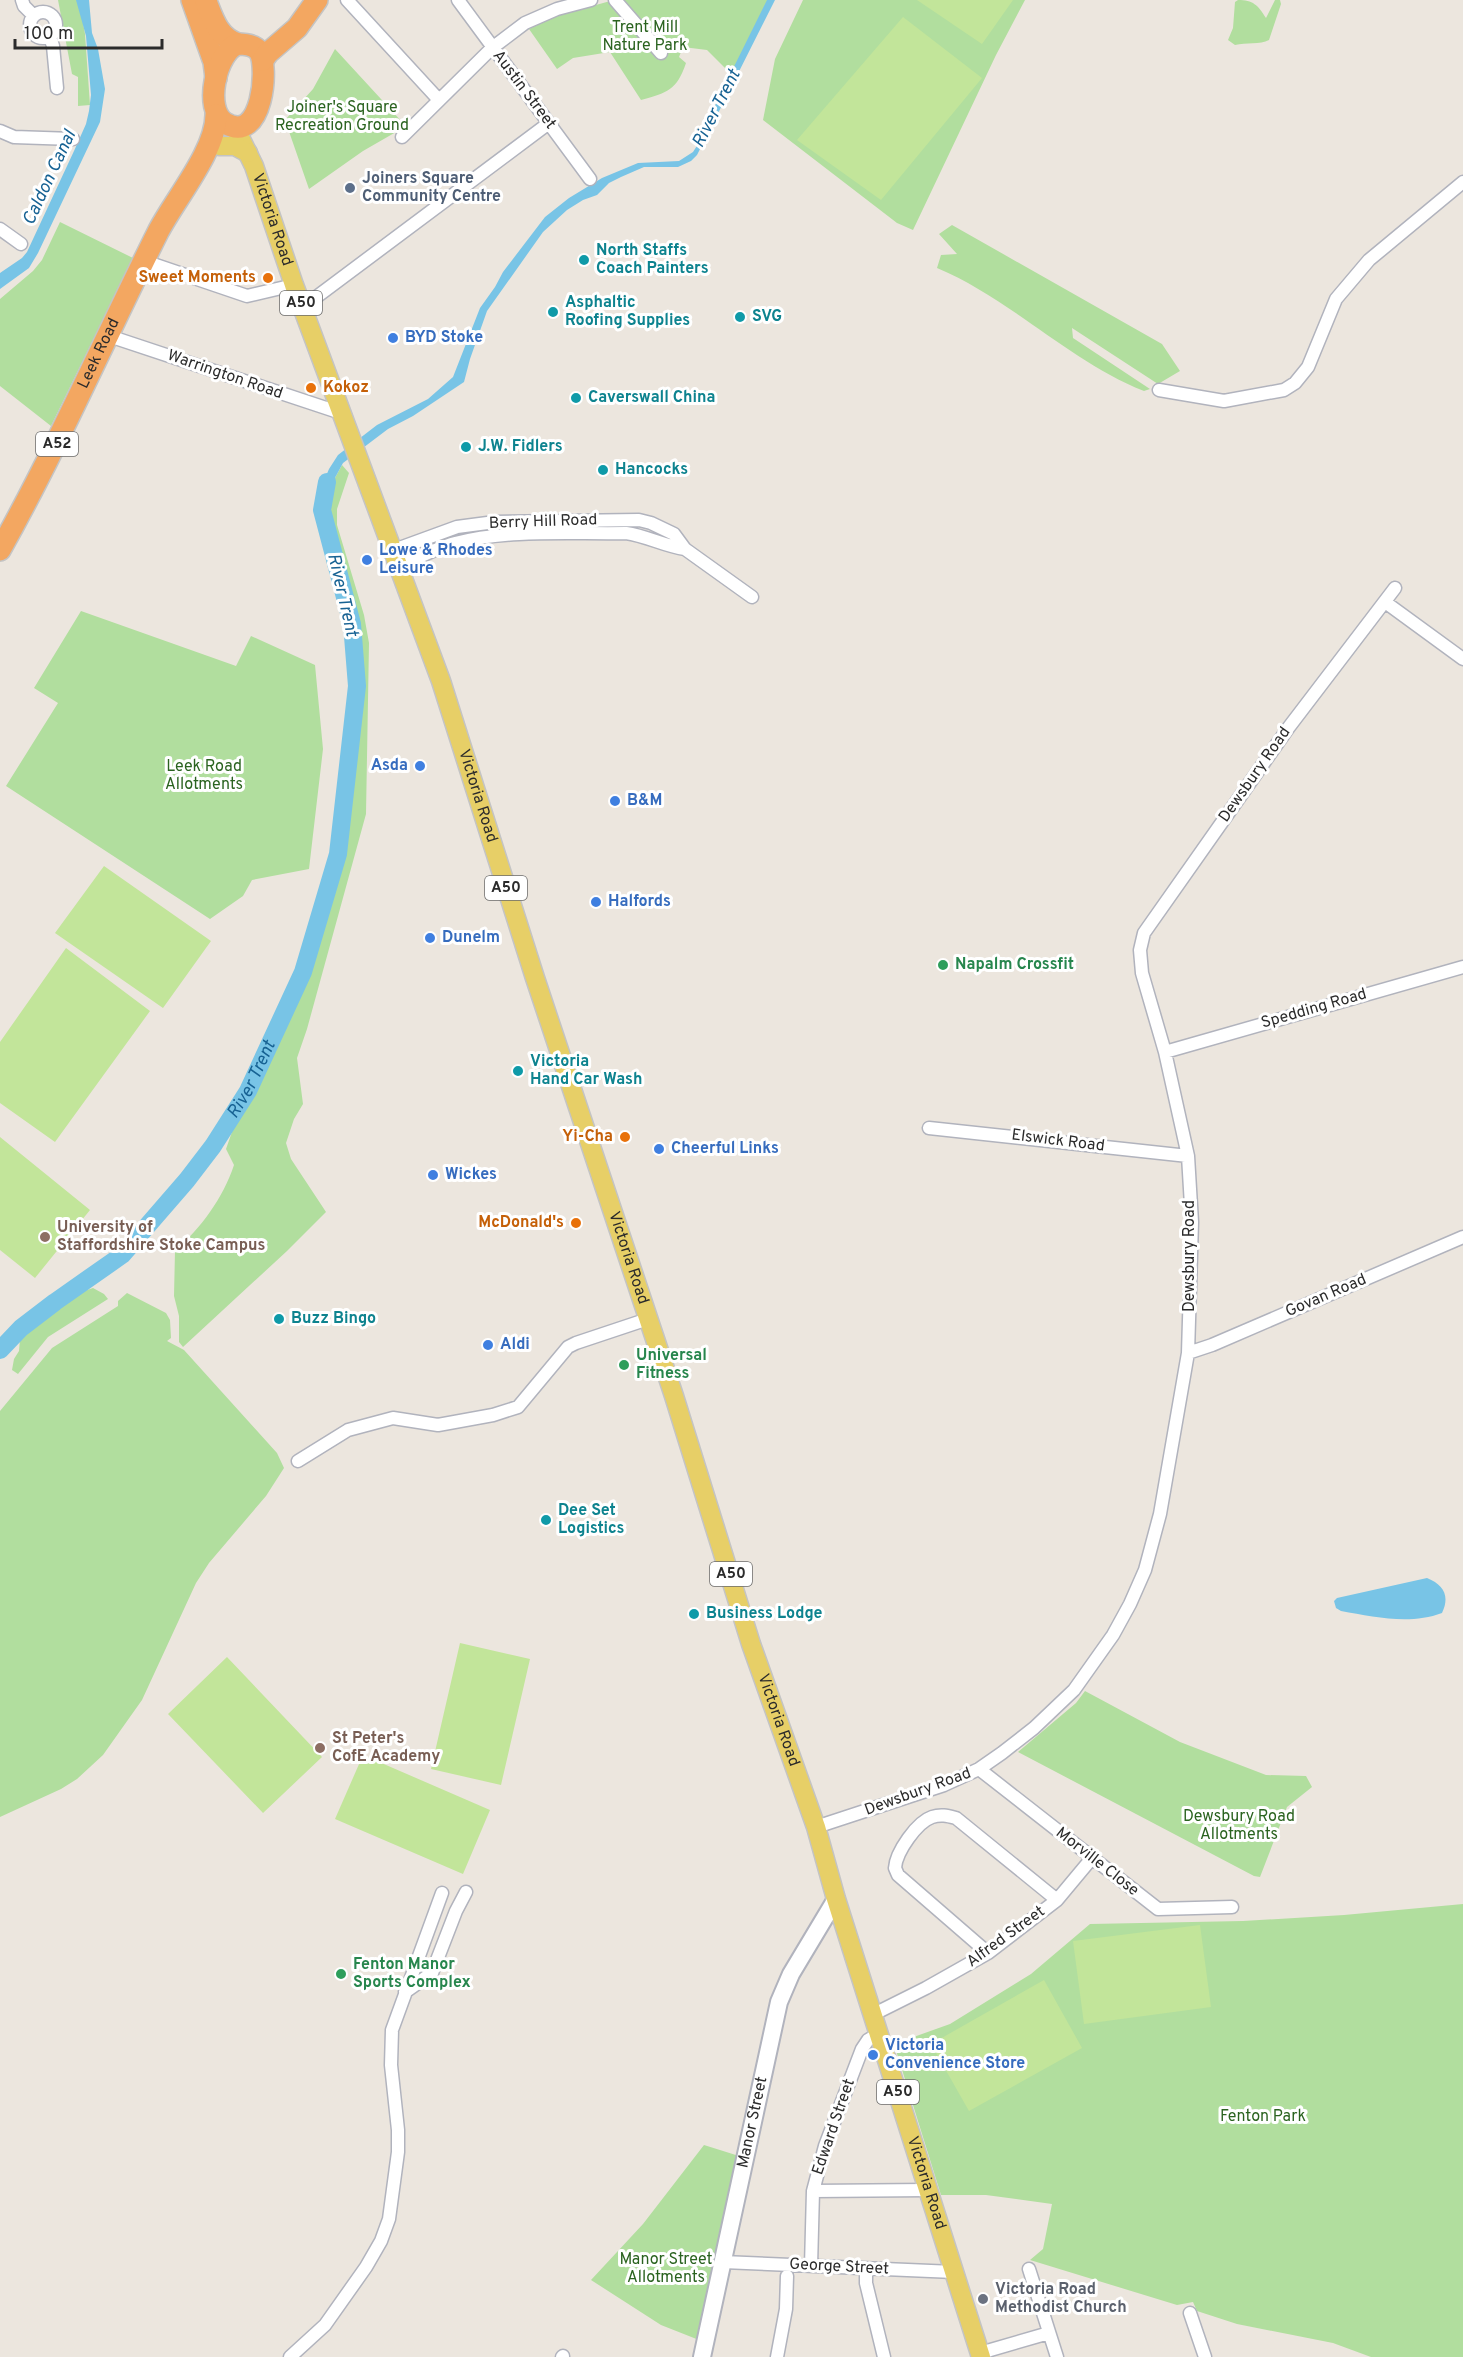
<svg xmlns="http://www.w3.org/2000/svg" width="1463" height="2357" viewBox="0 0 1463 2357" font-family="Overpass,sans-serif">
<rect width="100%" height="100%" fill="#ece6de"/>
<path fill="#b1de9e" d="M58 0H79L85 34 90 105 78 106V77L72 74Z
M614 0H771L733 76 707 50 683 47 679 57 686 63C677 90 667 93 641 100L610 52 573 58 557 69 529 29 556 16Z
M803 0H1025L996 55 913 230 897 223 763 120 775 59Z
M1238 0C1253 0 1258 5 1266 18L1275 0H1280L1281 4 1269 40C1260 45 1246 42 1235 45L1228 40 1233 28 1235 2Z
M335 49 404 124 396 132 363 151 309 189 285 120 313 89Z
M60 222 133 258 51 426 0 386V299L33 271 42 260Z
M952 225 1162 344 1180 371 1158 384 1072 328 1073 338 1150 389 1144 391C1069 361 1011 299 937 268L941 255 957 254 939 234Z
M342 465 349 473 337 509V525L364 615 369 643 366 814 307 1029 297 1058 303 1104 294 1119 286 1143 291 1159 326 1212 287 1251 183 1347 179 1342V1316L174 1296 175 1251C201 1228 223 1198 234 1165L226 1149 233 1129 269 1063 309 970 329 910 344 850 351 807 359 667 355 620 334 546 327 501 330 487Z
M81 611 236 666 251 636 315 665 323 749 309 869 252 880 243 896 210 919 6 786 58 703 34 688Z
M93 1288 104 1294 108 1299 48 1337 18 1374 12 1370 14 1359 19 1351 20 1339 27 1331 75 1294Z
M127 1293 166 1313 170 1320 171 1338 167 1341 184 1350 277 1453 284 1468 266 1496 209 1563 196 1583 142 1700 103 1755 77 1779 61 1789 0 1817V1411L52 1348 118 1306V1301Z
M1085 1691 1180 1742 1266 1775 1306 1776 1312 1787 1287 1807 1260 1877 1254 1876 1018 1752 1076 1703Z
M1463 1904V2357H1371L1333 2343 1237 2324 1197 2311 1193 2302 1177 2305 1030 2260 1043 2249 1052 2204 986 2195H941L894 2044 950 2024 1031 1974 1090 1924 1243 1921 1344 1915Z
M704 2145 739 2156 699 2340 661 2325 591 2280 643 2224Z"/>
<path fill="#c2e59a" d="M917 0H1013L982 44Z
M903 17 982 78 881 200 797 140Z
M104 866 211 941 163 1008 55 933Z
M66 948 150 1011 55 1142 0 1103V1042Z
M0 1137 90 1210 35 1278 0 1250Z
M460 1643 530 1659 501 1785 431 1769Z
M227 1657 322 1757 263 1813 168 1714Z
M363 1755 490 1810 463 1874 335 1819Z
M1200 1925 1211 2007 1084 2024 1073 1941Z
M1044 1980 1082 2048 969 2111 931 2044Z"/>
<path fill="#78c4e6" d="M76 0H89L92 33 98 49 105 89 100 122 38 253 29 268 0 289V273L22 258 27 252 74 151 86 124 89 111 91 95 86 36Z
M767 0H775L697 155 691 161 678 167H644L621 177 609 183 597 195 583 200 567 210 543 232 487 311 470 359 464 382 413 416 388 429 343 463 330 487 327 501 318 510 320 490 329 469 338 455 377 425 428 399 453 377 480 308 495 287 503 272 545 217 569 198 602 178 638 163 679 161 693 152 700 141 717 101Z
M1427 1578C1444 1585 1450 1596 1442 1613 1410 1625 1374 1617 1341 1611L1336 1608 1334 1601 1337 1598Z"/>
<g fill="none" stroke-linecap="round" stroke-linejoin="round">
<path stroke="#78c4e6" stroke-width="18" id="s1" d="M0 1350 21 1328 55 1302 122 1255 187 1180 213 1146 248 1091 303 972 338 854 357 686 352 624 322 510 327 482"/>
<defs>
<path id="street" d="M22 0 24 6 34 16
M347 0 439 100
M458 0 590 179
M615 0 661 53
M30 25a13 13 0 1 1 26 0a13 13 0 1 1-26 0Z
M50 37 53 46 57 88
M0 131 14 137 73 139
M402 137 492 48 525 23 557 9 591 0
M0 229 21 244
M144 261 247 296 294 285
M303 307 549 123
M109 336 341 413
M1159 390 1224 401 1284 390 1295 383 1308 367 1336 299 1369 260 1463 182
M394 550 457 527 495 522 639 520 651 523 674 534 685 549 752 597
M400 566C418 558 436 548 455 543 508 529 571 534 626 533 647 536 664 546 685 549
M1385 602 1463 659
M1165 1052 1463 967
M929 1128 1188 1156
M1188 1353 1212 1345 1463 1237
M298 1461 348 1430 393 1418 438 1425 493 1415 518 1407 568 1347 576 1343 648 1319
M979 1769 1158 1909 1232 1907
M816 1827 944 1785 979 1769 1002 1753 1034 1728 1074 1690 1113 1635 1130 1604 1145 1570 1160 1514 1188 1353 1192 1222 1188 1156 1165 1052 1142 973 1140 950 1144 933 1289 727 1395 588
M988 1953 898 1875 895 1868C896 1852 917 1822 932 1817 941 1814 948 1816 956 1818L1057 1900
M405 1992 432 1973 456 1911 466 1892
M874 2014 926 1988 988 1953 1057 1900 1092 1858
M813 2191 928 2190
M723 2262 954 2272
M811 2266 813 2191 825 2146 862 2049 868 2040 880 2033
M866 2269V2283L884 2357
M1029 2269 1057 2357
M1190 2313 1205 2357
M980 2353 1049 2333
M290 2357 325 2325 366 2267 381 2241 389 2219 398 2152V2130L391 2065 392 2030 442 1893
M562 2357 563 2356
M777 2357 786 2309 787 2276"/>
<g id="secondary">
<path id="s2" d="M702 2357 779 2002 791 1974 836 1899"/>
</g>
<g id="primary">
<path id="s3" d="M235 127 254 166 294 285 441 681 535 978 674 1396 751 1644 816 1827 836 1899 981 2357"/>
<path d="M219 146H235L248 153"/>
</g>
<g id="highway">
<path d="M192 0 214 62 216 78"/>
<path d="M206 1C213 19 218 37 238 44"/>
<path d="M238 44C246 44 254 45 259 51 269 65 263 146 225 123 203 110 216 51 238 44Z"/>
<path d="M263 60 268 53 297 28 317 0"/>
<path id="s4" d="M0 550C58 446 105 338 158 232 175 199 216 151 216 115"/>
</g>
</defs>
<use href="#street" stroke="#b1b3bd" stroke-width="15"/>
<use href="#secondary" stroke="#b1b3bd" stroke-width="20"/>
<use href="#primary" stroke="#c4c4c4" stroke-width="21"/>
<use href="#highway" stroke="#c4c4c4" stroke-width="24"/>
<use href="#street" stroke="#fff" stroke-width="12"/>
<use href="#secondary" stroke="#fff" stroke-width="16"/>
<use href="#primary" stroke="#e7cf67" stroke-width="18"/>
<use href="#highway" stroke="#f3a761" stroke-width="21"/>
</g>
<circle fill="#5c6f8a" stroke="#fff" stroke-width="2" cx="350" cy="188" r="6"/>
<g fill="#0f9aa8" stroke="#fff" stroke-width="2">
<circle cx="584" cy="260" r="6"/>
<circle cx="553" cy="312" r="6"/>
<circle cx="740" cy="317" r="6"/>
<circle cx="576" cy="398" r="6"/>
<circle cx="466" cy="447" r="6"/>
<circle cx="603" cy="470" r="6"/>
<circle cx="518" cy="1071" r="6"/>
<circle cx="279" cy="1319" r="6"/>
<circle cx="546" cy="1520" r="6"/>
<circle cx="694" cy="1614" r="6"/>
</g>
<g fill="#e8710a" stroke="#fff" stroke-width="2">
<circle cx="268" cy="278" r="6"/>
<circle cx="311" cy="388" r="6"/>
<circle cx="625" cy="1137" r="6"/>
<circle cx="576" cy="1223" r="6"/>
</g>
<g fill="#3f7fe0" stroke="#fff" stroke-width="2">
<circle cx="393" cy="338" r="6"/>
<circle cx="367" cy="560" r="6"/>
<circle cx="420" cy="766" r="6"/>
<circle cx="615" cy="801" r="6"/>
<circle cx="596" cy="902" r="6"/>
<circle cx="430" cy="938" r="6"/>
<circle cx="659" cy="1149" r="6"/>
<circle cx="433" cy="1175" r="6"/>
<circle cx="488" cy="1345" r="6"/>
<circle cx="873" cy="2055" r="6"/>
</g>
<g fill="#2e9e5b" stroke="#fff" stroke-width="2">
<circle cx="943" cy="965" r="6"/>
<circle cx="624" cy="1365" r="6"/>
<circle cx="341" cy="1974" r="6"/>
</g>
<g fill="#8d6e63" stroke="#fff" stroke-width="2">
<circle cx="45" cy="1237" r="6"/>
<circle cx="320" cy="1748" r="6"/>
</g>
<circle fill="#6b7280" stroke="#fff" stroke-width="2" cx="983" cy="2299" r="6"/>
<g text-anchor="middle" dominant-baseline="central" stroke-width="6" stroke-linejoin="round" paint-order="stroke">
<g fill="#fff" stroke="#6b6b6b" stroke-width="1.5">
<rect x="280" y="291" width="42" height="24" rx="4.5"/>
<rect x="36" y="432" width="42" height="24" rx="4.5"/>
<rect x="485" y="876" width="42" height="24" rx="4.5"/>
<rect x="710" y="1562" width="42" height="24" rx="4.5"/>
<rect x="877" y="2080" width="42" height="24" rx="4.5"/>
</g>
<g font-size="15" font-weight="bold" fill="#2b2b2b">
<text x="301" y="303">A50</text>
<text x="57" y="444">A52</text>
<text x="506" y="888">A50</text>
<text x="731" y="1574">A50</text>
<text x="898" y="2092">A50</text>
</g>
<g font-size="16" fill="#2a631f" stroke="#fff">
<text x="645" y="28">Trent Mill<tspan x="645" dy="18">Nature Park</tspan></text>
<text x="342" y="108">Joiner's Square<tspan x="342" dy="18">Recreation Ground</tspan></text>
<text x="204" y="767">Leek Road<tspan x="204" dy="18">Allotments</tspan></text>
<text x="1239" y="1817">Dewsbury Road<tspan x="1239" dy="18">Allotments</tspan></text>
<text x="1263" y="2117">Fenton Park</text>
<text x="666" y="2260">Manor Street<tspan x="666" dy="18">Allotments</tspan></text>
</g>
<g font-size="16" fill="#2b2b2b" stroke="#fff">
<text transform="translate(524 90) rotate(53)">Austin Street</text>
<text stroke="none"><textPath href="#s3" startOffset="100">Victoria Road</textPath></text>
<text stroke="none"><textPath href="#s4" startOffset="220">Leek Road</textPath></text>
<text transform="translate(225 375) rotate(19)">Warrington Road</text>
<text transform="translate(543 522) rotate(-2)">Berry Hill Road</text>
<text transform="translate(1255 775) rotate(-55)">Dewsbury Road</text>
<text stroke="none"><textPath href="#s3" startOffset="712">Victoria Road</textPath></text>
<text transform="translate(1314 1009) rotate(-16)">Spedding Road</text>
<text transform="translate(1058 1141) rotate(7)">Elswick Road</text>
<text transform="translate(1190 1256) rotate(-90)">Dewsbury Road</text>
<text stroke="none"><textPath href="#s3" startOffset="1198">Victoria Road</textPath></text>
<text transform="translate(1326 1296) rotate(-23)">Govan Road</text>
<text stroke="none"><textPath href="#s3" startOffset="1684">Victoria Road</textPath></text>
<text transform="translate(918 1792) rotate(-20)">Dewsbury Road</text>
<text transform="translate(1097 1862) rotate(38)">Morville Close</text>
<text transform="translate(1006 1937) rotate(-36)">Alfred Street</text>
<text stroke="none"><textPath href="#s2" startOffset="240">Manor Street</textPath></text>
<text transform="translate(834 2127) rotate(-71)">Edward Street</text>
<text stroke="none"><textPath href="#s3" startOffset="2170">Victoria Road</textPath></text>
<text transform="translate(839 2267) rotate(3)">George Street</text>
</g>
<g font-size="16" font-weight="bold" fill="#4e5e75" stroke="#fff" text-anchor="start">
<text x="362" y="179">Joiners Square<tspan x="362" dy="18">Community Centre</tspan></text>
</g>
<g font-size="16" font-weight="bold" fill="#0d838f" stroke="#fff" text-anchor="start">
<text x="596" y="251">North Staffs<tspan x="596" dy="18">Coach Painters</tspan></text>
<text x="565" y="303">Asphaltic<tspan x="565" dy="18">Roofing Supplies</tspan></text>
<text x="752" y="317">SVG</text>
<text x="588" y="398">Caverswall China</text>
<text x="478" y="447">J.W. Fidlers</text>
<text x="615" y="470">Hancocks</text>
<text x="530" y="1062">Victoria<tspan x="530" dy="18">Hand Car Wash</tspan></text>
<text x="291" y="1319">Buzz Bingo</text>
<text x="558" y="1511">Dee Set<tspan x="558" dy="18">Logistics</tspan></text>
<text x="706" y="1614">Business Lodge</text>
</g>
<g font-size="16" font-weight="bold" fill="#c56008" stroke="#fff" text-anchor="end">
<text x="256" y="278">Sweet Moments</text>
<text x="323" y="388" text-anchor="start">Kokoz</text>
<text x="613" y="1137">Yi-Cha</text>
<text x="564" y="1223">McDonald's</text>
</g>
<g font-size="16" font-weight="bold" fill="#366cbe" stroke="#fff" text-anchor="start">
<text x="405" y="338">BYD Stoke</text>
<text x="379" y="551">Lowe &amp; Rhodes<tspan x="379" dy="18">Leisure</tspan></text>
<text x="408" y="766" text-anchor="end">Asda</text>
<text x="627" y="801">B&amp;M</text>
<text x="608" y="902">Halfords</text>
<text x="442" y="938">Dunelm</text>
<text x="671" y="1149">Cheerful Links</text>
<text x="445" y="1175">Wickes</text>
<text x="500" y="1345">Aldi</text>
<text x="885" y="2046">Victoria<tspan x="885" dy="18">Convenience Store</tspan></text>
</g>
<g font-size="16" font-weight="bold" fill="#27864d" stroke="#fff" text-anchor="start">
<text x="955" y="965">Napalm Crossfit</text>
<text x="636" y="1356">Universal<tspan x="636" dy="18">Fitness</tspan></text>
<text x="353" y="1965">Fenton Manor<tspan x="353" dy="18">Sports Complex</tspan></text>
</g>
<g font-size="16" font-weight="bold" fill="#785e54" stroke="#fff" text-anchor="start">
<text x="57" y="1228">University of<tspan x="57" dy="18">Staffordshire Stoke Campus</tspan></text>
<text x="332" y="1739">St Peter's<tspan x="332" dy="18">CofE Academy</tspan></text>
</g>
<g font-size="16" font-weight="bold" fill="#5b616d" stroke="#fff" text-anchor="start">
<text x="995" y="2290">Victoria Road<tspan x="995" dy="18">Methodist Church</tspan></text>
</g>
<g font-size="18" font-style="italic" fill="#176293" stroke="#fff">
<text transform="translate(717 109) rotate(-63)">River Trent</text>
<text transform="translate(50 178) rotate(-65)">Caldon Canal</text>
<text transform="translate(342 595) rotate(77)">River Trent</text>
<text stroke="none"><textPath href="#s1" startOffset="374">River Trent</textPath></text>
</g>
</g>
<path d="M15 39v9h147v-9" fill="none" stroke="#2b2b2b" stroke-width="3"/>
<text x="24" y="39" font-size="18" fill="#2b2b2b" stroke="#ffffff" stroke-width="4.5" paint-order="stroke">100 m</text>
</svg>
